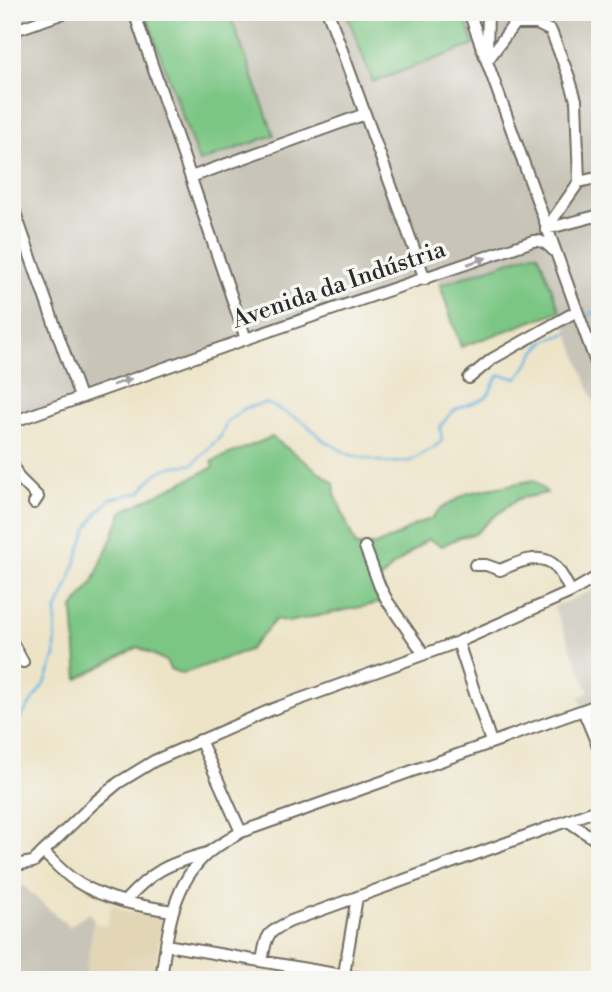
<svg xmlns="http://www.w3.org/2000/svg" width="612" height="992" viewBox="0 0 612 992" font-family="'Libre Bodoni',serif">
<rect width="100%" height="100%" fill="#f6f6f2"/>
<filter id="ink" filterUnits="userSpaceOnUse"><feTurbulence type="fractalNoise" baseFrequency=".0143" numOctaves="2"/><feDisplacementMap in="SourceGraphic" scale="14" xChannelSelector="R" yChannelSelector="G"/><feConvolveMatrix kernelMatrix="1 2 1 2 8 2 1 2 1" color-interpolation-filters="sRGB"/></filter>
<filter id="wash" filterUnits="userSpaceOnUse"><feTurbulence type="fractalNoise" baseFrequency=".00686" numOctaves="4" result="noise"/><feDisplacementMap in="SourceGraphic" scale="28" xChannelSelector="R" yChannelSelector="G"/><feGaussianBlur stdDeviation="1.57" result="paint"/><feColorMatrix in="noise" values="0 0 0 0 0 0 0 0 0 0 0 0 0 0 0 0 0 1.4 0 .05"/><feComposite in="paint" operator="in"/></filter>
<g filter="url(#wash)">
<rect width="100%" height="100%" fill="#ede4c8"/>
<path fill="#e2d6b7" d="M112 904 120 908V910L162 917 153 980H85L94 923 107 925Z"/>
<path fill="#c8c4b8" d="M12 12H600V418L560 311 461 347 437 276 12 422Z
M600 587V751L579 697 589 692 554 607Z
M22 885 69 927 88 913 94 919 85 980H26L12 971V896Z"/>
<path fill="#7bc684" stroke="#537858" stroke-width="2" d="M145 12H229L274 135 199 162Z
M346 12H463L474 45 373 82Z
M534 253 538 254 540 258 560 311 461 347 440 285Z
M272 437 334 483 335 494 356 546 375 545 397 536 416 524 431 519 439 510 468 493 534 480 547 493 518 499 492 518 475 534 460 537 442 546 428 539 392 567 373 588 380 603 288 622 276 619 249 650 182 674 170 669 166 661 138 647 78 679 73 608 93 582 123 511 214 467 212 461Z"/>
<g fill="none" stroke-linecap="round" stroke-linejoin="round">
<path stroke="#67b5e1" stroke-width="2.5" d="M588 315 600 309
M12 730 46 681 55 656 56 612 67 587 87 529 98 512 110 499 141 492C154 471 168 464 192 465L221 436 227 422 245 408 266 403 304 422 323 440 350 455 388 463 410 461 433 448 442 441 440 427C446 419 451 411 461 407 469 403 482 402 488 395 493 388 493 381 500 375L517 378C529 368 532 350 546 341 552 338 561 336 568 333"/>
</g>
</g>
<g filter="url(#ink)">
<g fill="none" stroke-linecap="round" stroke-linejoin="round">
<defs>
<path id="minor" d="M134 12 246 339
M328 12 425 279
M469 12 600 374
M12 31 67 12
M487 52 488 12
M487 61 514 24H537L551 31 569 77 576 100 579 182 600 177
M191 177 365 114
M12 204 80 397
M546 229 579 182
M546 229 600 215
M12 248 25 241
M469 378 492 359 577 311
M12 422 246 339 533 241C543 240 547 244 554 251
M12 463 18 477 38 497 34 503
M365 547 380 587 388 602 424 654
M475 565H486L500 570C515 564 537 552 553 564 561 571 566 583 571 592
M12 642 23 662
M458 642 491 742
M583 710 600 751
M200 740 241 832
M568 821 600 843
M43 852 94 803 118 783 154 761 273 709 458 642 571 592 600 575
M14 865 33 862 43 852C54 862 64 874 77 882 106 900 139 906 173 911
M124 902C152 871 167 864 207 853
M166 945 371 980
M262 961C267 935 265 933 291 921L600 809
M161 980C167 935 171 885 208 853 218 845 230 839 241 832L600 704
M343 980 357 897"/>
</defs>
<use href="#minor" stroke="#6f6c62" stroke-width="14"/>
<use href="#minor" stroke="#fff" stroke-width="10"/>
</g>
<defs><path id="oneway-solid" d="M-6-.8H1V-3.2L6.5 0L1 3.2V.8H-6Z" transform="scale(1.75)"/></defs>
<g fill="#a0a0a0">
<use href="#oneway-solid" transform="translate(477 261) rotate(-19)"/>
<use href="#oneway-solid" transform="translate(122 382) rotate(-19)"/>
</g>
</g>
<g text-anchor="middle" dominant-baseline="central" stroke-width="7" stroke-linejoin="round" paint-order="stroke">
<g font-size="24" fill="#2b2b2b" stroke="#f6f6f2">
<text transform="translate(339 285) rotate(-19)">Avenida da Indústria</text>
</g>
</g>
<rect width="612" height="992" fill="none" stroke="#f6f6f2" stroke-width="42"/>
</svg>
